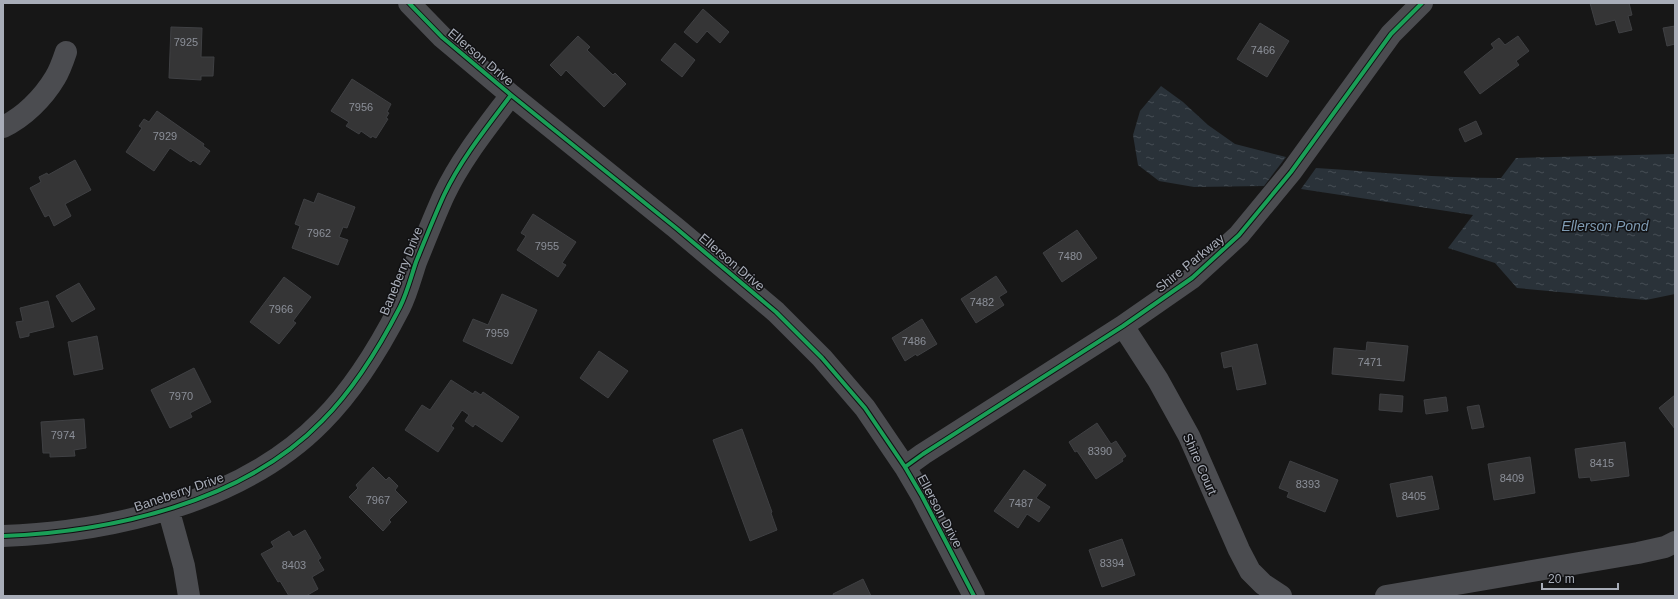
<svg xmlns="http://www.w3.org/2000/svg" width="1678" height="599" viewBox="0 0 1678 599" font-family="Helvetica,sans-serif">
<defs>
<pattern id="water-ripples" width="26" height="14" patternUnits="userSpaceOnUse"><rect width="26" height="14" fill="#2a3239"/><path d="M2 4q2-2 4 0t4 0M15 11q2-2 4 0t4 0" fill="none" stroke="#464d54"/></pattern>
</defs>
<rect width="100%" height="100%" fill="#171717"/>
<path fill="url(#water-ripples)" d="M1161 86 1183 102 1208 125 1235 144 1286 157 1264 186 1194 187 1159 181 1138 165 1133 135 1140 111Z
M1675 154V294L1646 300 1517 288 1495 263 1448 248 1473 215 1301 189 1316 168C1378 172 1439 178 1501 178L1516 158Z"/>
<path fill="#353536" stroke="#3f4043" d="M1590 3H1629L1632 15 1628 16 1632 30 1619 33 1615 20 1596 25Z
M703 9 729 32 720 43 707 31 697 43 684 32Z
M1260 23 1289 41 1267 77 1237 59Z
M1675 26V44L1667 46 1663 28Z
M171 27 202 28 201 57H214L213 76H201V80L169 78Z
M578 36 590 47 587 50 613 75 615 73 626 84 604 107 566 70 561 76 550 65Z
M1518 36 1529 51 1516 61 1519 65 1480 94 1464 72 1494 48 1491 44 1499 38 1505 45Z
M675 43 695 60 682 77 661 60Z
M352 79 391 104 387 112 389 113 386 118 388 119 376 138 372 136 371 138 361 131 359 134 346 126 349 122 331 111Z
M157 111 204 144 203 146 210 151 200 165 193 160 191 162 170 148 154 171 126 152 142 128 139 126 144 119 149 122Z
M1476 121 1482 134 1465 142 1459 129Z
M75 160 91 190 65 204 71 216 54 226 49 215 45 217 30 188 41 182 39 177 47 173 48 175Z
M318 193 355 207 347 228 343 227 339 237 348 240 338 265 292 248 300 226 295 224 304 199 314 203Z
M533 214 576 242 562 263 566 265 558 277 517 250 526 236 521 233Z
M1077 230 1097 258 1062 282 1043 253Z
M996 276 1007 292 999 297 1004 305 976 323 961 299Z
M284 277 311 297 293 321 296 323 279 344 250 322Z
M79 283 95 309 72 322 56 296Z
M502 294 537 310 512 364 463 341 473 319 488 325Z
M48 301 54 327 29 333V336L20 338 16 322 23 321 20 308Z
M922 319 937 344 917 356 916 354 905 361 892 338Z
M97 336 103 369 74 375 68 342Z
M1367 342 1408 346 1404 381 1332 374 1334 348 1366 351Z
M1257 344 1266 384 1237 390 1232 366 1224 368 1221 353Z
M599 351 628 371 608 398 580 378Z
M194 368 211 402 190 413 192 417 170 428 151 390Z
M451 380 473 394 475 391 481 395 483 392 519 417 502 442 475 424 473 427 465 421 469 415 462 410 451 426 454 428 438 452 405 430 422 405 430 410Z
M1380 394 1403 396 1402 412 1379 410Z
M1675 395V429L1659 408Z
M1446 397 1448 411 1426 414 1424 400Z
M1479 405 1484 427 1472 429 1467 407Z
M84 419 86 448 74 450 75 456 50 457V453H43L41 422Z
M1097 423 1111 444 1116 441 1126 456 1122 459 1123 461 1096 479 1077 451 1075 452 1069 442Z
M742 429 772 512 771 513 777 530 750 541 713 440Z
M1625 442 1629 476 1591 481 1590 477 1579 478 1575 449Z
M1530 457 1535 493 1494 500 1488 464Z
M1290 461 1338 480 1325 512 1287 497 1289 492 1279 488Z
M373 467 386 480 389 477 398 486 395 490 407 502 389 520 391 522 383 531 349 497 358 488 356 485Z
M1024 470 1046 485 1036 498 1050 507 1039 522 1027 514 1018 528 994 511Z
M1432 476 1439 509 1397 517 1390 484Z
M305 530 321 558 318 560 324 570 312 577 318 589 306 596H289L280 581 278 582 261 554 274 547 271 542 289 531 293 537Z
M1122 539 1135 575 1102 587 1089 550Z
M863 579 871 596H834L833 594Z"/>
<g fill="none" stroke-linecap="round" stroke-linejoin="round">
<path stroke="#4b4c50" stroke-width="22" d="M409 3 442 37 511 95 676 228 776 312 822 358 865 408 905 467 922 496 974 596
M3 127C24 117 43 98 55 78 60 70 63 61 66 52
M1123 326 1158 380 1189 436 1239 550 1250 571 1263 584 1281 596
M905 467 923 454 1123 326 1192 278 1239 235 1291 172 1391 34 1422 3
M168 508 184 566 189 596
M3 536C112 532 243 502 322 421 355 388 379 348 400 307 407 293 411 277 416 262 425 240 434 217 444 195 461 159 487 127 511 95
M1386 596 1638 553 1665 547 1675 542"/>
<defs>
<path id="cycleway" d="M409 3 442 37 511 95 676 228 776 312 822 358 865 408 905 467 922 496 974 596
M905 467 923 454 1123 326 1192 278 1239 235 1291 172 1391 34 1422 3
M3 536C112 532 243 502 322 421 355 388 379 348 400 307 407 293 411 277 416 262 425 240 434 217 444 195 461 159 487 127 511 95"/>
</defs>
<use href="#cycleway" stroke="#111113" stroke-width="6"/>
<use href="#cycleway" stroke="#1a9f57" stroke-width="4"/>
</g>
<g text-anchor="middle" dominant-baseline="central" stroke-width="3" stroke-linejoin="round" paint-order="stroke">
<g font-size="11" fill="#8b8f98">
<text x="186" y="42">7925</text>
<text x="1263" y="50">7466</text>
<text x="361" y="107">7956</text>
<text x="165" y="136">7929</text>
<text x="319" y="233">7962</text>
<text x="547" y="246">7955</text>
<text x="1070" y="256">7480</text>
<text x="982" y="302">7482</text>
<text x="281" y="309">7966</text>
<text x="497" y="333">7959</text>
<text x="914" y="341">7486</text>
<text x="1370" y="362">7471</text>
<text x="181" y="396">7970</text>
<text x="63" y="435">7974</text>
<text x="1100" y="451">8390</text>
<text x="1602" y="463">8415</text>
<text x="1512" y="478">8409</text>
<text x="1308" y="484">8393</text>
<text x="1414" y="496">8405</text>
<text x="378" y="500">7967</text>
<text x="1021" y="503">7487</text>
<text x="1112" y="563">8394</text>
<text x="294" y="565">8403</text>
</g>
<g font-size="13" fill="#a8adb8" stroke="#111113">
<text transform="translate(481 57) rotate(40)">Ellerson Drive</text>
<text transform="translate(732 262) rotate(40)">Ellerson Drive</text>
<text transform="translate(1190 263) rotate(-39)">Shire Parkway</text>
<text transform="translate(401 271) rotate(-68)">Baneberry Drive</text>
<text transform="translate(1200 464) rotate(66)">Shire Court</text>
<text transform="translate(179 492) rotate(-19)">Baneberry Drive</text>
<text transform="translate(940 511) rotate(62)">Ellerson Drive</text>
</g>
<g font-size="14" font-style="italic" fill="#7f9bb3" stroke="#111113">
<text x="1605" y="226">Ellerson Pond</text>
</g>
</g>
<rect width="1678" height="599" fill="none" stroke="#a8adb8" stroke-width="8"/>
<path d="M1542 583v6h76v-6" fill="none" stroke="#a8adb8" stroke-width="2"/>
<text x="1548" y="583" font-size="12" fill="#a8adb8" stroke="#111113" stroke-width="3" paint-order="stroke">20 m</text>
</svg>
